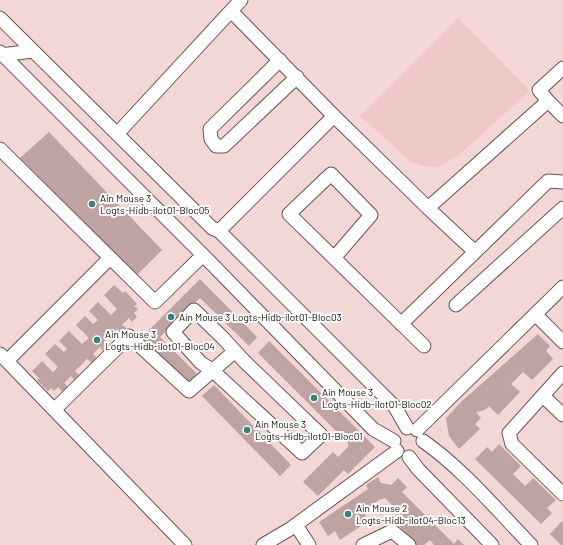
<svg xmlns="http://www.w3.org/2000/svg" width="563" height="545" viewBox="0 0 563 545" font-family="Barlow,sans-serif">
<rect width="100%" height="100%" fill="#f3d7d5"/>
<path fill="#edc8c6" d="M458 18 530 91 460 154 439 167 423 166 410 161 360 116Z"/>
<path fill="#bea3a1" d="M49 132 162 250 137 275 20 158Z
M200 279 257 337 249 346 200 298 160 337 197 374 187 383 141 338Z
M114 285 123 293 125 291 137 304 134 306 138 309 134 313 137 317 132 322 129 318 122 325 126 328 121 334 117 329 104 342 108 346 103 351 100 347 93 354 97 358 92 363 87 359 75 371 79 375 74 380 71 376 64 383 68 387 63 392 58 387 54 391 51 388 48 391 37 380 39 378 32 371 42 361 53 372 58 367 45 354 55 344 64 352 67 349 59 341 69 331 82 344 89 338 76 325 85 316 93 324 98 320 89 311 98 302 111 315 117 309 104 295Z
M538 334 550 346 546 351 553 359 532 380 523 372 511 384 520 392 498 415 489 406 485 410 476 412 481 418 475 424 480 429 459 449 449 436 446 418 462 401Z
M269 341 375 447 348 474 344 470 318 496 303 482 333 452 338 457 348 447V443L258 353Z
M214 385 291 465 280 476 202 396Z
M499 444 521 466 513 474 525 486 533 478 556 500 547 508 552 513 541 524 475 459 487 447 492 452Z
M378 477 381 483 391 485 398 478 407 487 402 492 454 544 458 539 464 545H434L430 540 424 545H416L399 526 404 517 385 498 379 500 364 510 367 522 340 540 335 531 328 536 319 522 368 489 366 485Z
M562 521 563 522V545H561L550 534Z"/>
<g fill="none" stroke-linecap="round" stroke-linejoin="round">
<defs>
<path id="minor" d="M231 11 334 116 428 208 548 101 563 116
M0 18 212 228 219 231 395 407 407 428
M0 52 203 255 373 429 394 441
M0 55 33 51
M280 60 210 129 211 139 216 146H224L297 77
M548 101 539 90 563 68
M117 134 241 0
M0 149 155 302 203 255
M428 208 475 252
M219 231 334 116
M334 258 371 215 331 174 289 214 424 346
M456 305 563 208
M194 310 222 337 244 361 321 435 302 453 212 370 201 363 173 332Z
M535 314 563 342
M401 324 548 181 563 182
M0 354 185 545
M7 361 110 258
M563 373 509 433 512 444 563 494
M543 396 563 415
M54 410 129 336 189 391 235 351
M417 430 563 287
M423 441C463 469 497 510 531 545
M409 457 418 469 492 545
M296 525 309 545
M263 545 290 529 397 451
M363 545 392 531 409 545"/>
</defs>
<use href="#minor" stroke="#6a5251" stroke-width="15"/>
<use href="#minor" stroke="#fff" stroke-width="13"/>
</g>
<g fill="#3d8276" stroke="#fff" stroke-width="1.5">
<circle cx="92" cy="204" r="4"/>
<circle cx="171" cy="317" r="4"/>
<circle cx="97" cy="340" r="4"/>
<circle cx="314" cy="398" r="4"/>
<circle cx="247" cy="430" r="4"/>
<circle cx="348" cy="514" r="4"/>
</g>
<g text-anchor="middle" dominant-baseline="central" stroke-width="4" stroke-linejoin="round" paint-order="stroke">
<g font-size="10" fill="#160d0c" stroke="#fff" text-anchor="start">
<text x="100" y="198">Ain Mouse 3<tspan x="100" dy="12">Logts-Hidb-ilot01-Bloc05</tspan></text>
<text x="179" y="317">Ain Mouse 3 Logts-Hidb-ilot01-Bloc03</text>
<text x="105" y="334">Ain Mouse 3<tspan x="105" dy="12">Logts-Hidb-ilot01-Bloc04</tspan></text>
<text x="322" y="392">Ain Mouse 3<tspan x="322" dy="12">Logts-Hidb-ilot01-Bloc02</tspan></text>
<text x="255" y="424">Ain Mouse 3<tspan x="255" dy="12">Logts-Hidb-ilot01-Bloc01</tspan></text>
<text x="356" y="508">Ain Mouse 2<tspan x="356" dy="12">Logts-Hidb-ilot04-Bloc13</tspan></text>
</g>
</g>
</svg>
